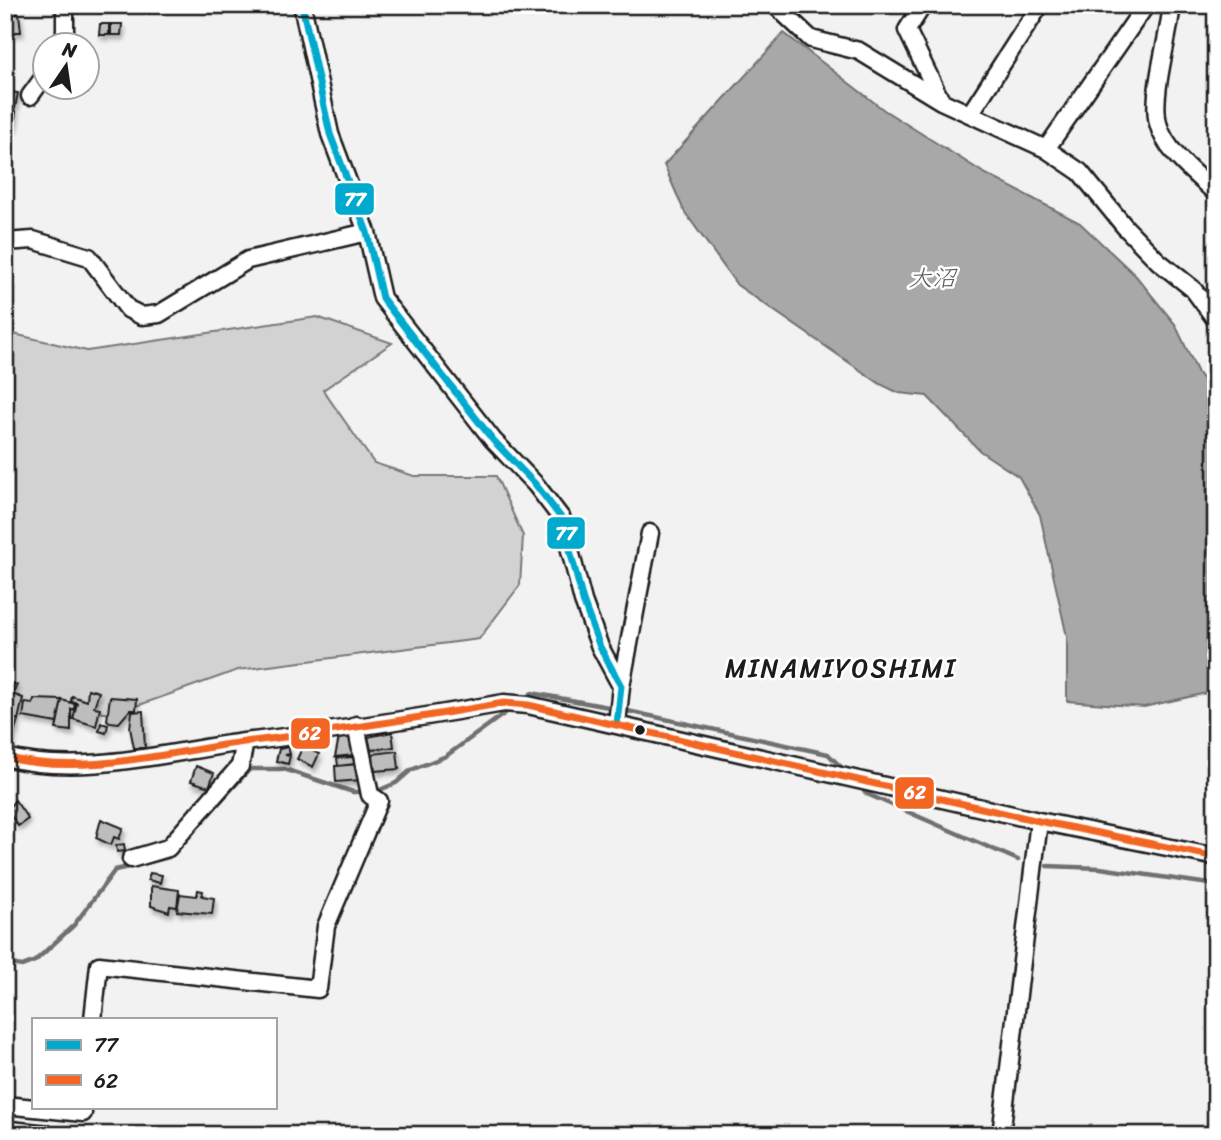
<svg xmlns="http://www.w3.org/2000/svg" width="1221" height="1140" viewBox="0 0 1221 1140" font-family="Sriracha,'Klee One',sans-serif">
<defs>
<filter id="shadow"><feDropShadow dx="2.5" dy="4.5" stdDeviation="2" flood-color="#0004"/></filter>
</defs>
<rect width="100%" height="100%" fill="#f2f2f2"/>
<filter id="ink" filterUnits="userSpaceOnUse"><feTurbulence type="fractalNoise" baseFrequency=".0143" numOctaves="2"/><feDisplacementMap in="SourceGraphic" scale="14" xChannelSelector="R" yChannelSelector="G"/><feConvolveMatrix kernelMatrix="1 2 1 2 8 2 1 2 1" color-interpolation-filters="sRGB"/></filter>
<g filter="url(#ink)">
<path fill="#d2d2d2" stroke="#777" stroke-width="2" d="M317 317 392 343 323 390 374 463 414 476H496L523 536 520 585 479 639 238 670 114 714 18 704 5 697V332L87 351Z"/>
<path fill="#a8a8a8" stroke="#707070" stroke-width="2" d="M784 33 884 110 984 173 1080 223 1136 276 1175 324 1198 373 1216 398V691L1144 707 1067 701V637L1040 515 1019 477 980 451 927 396 899 393 880 384 737 285 684 211 664 165Z"/>
<g fill="none" stroke-linecap="round" stroke-linejoin="round">
<path stroke="#707070" stroke-width="4.5" d="M522 700 532 693 614 708
M623 710 828 754 844 770
M860 787 867 794 1018 860
M375 792 396 783 411 770 446 756 512 708
M195 829 250 769H284L353 792H366
M142 864 169 857 172 853
M1047 866 1100 868 1216 885
M5 963 22 966 35 961 74 925 115 870 133 866"/>
</g>
<path fill="#bdbdbd" stroke="#1c1c1c" stroke-width="2" filter="url(#shadow)" d="M5 13 19 14 21 32H5Z
M100 24H109V35H99Z
M111 24H122L121 35H111Z
M5 91 18 93 15 108 5 106Z
M5 107 16 112 13 129 5 128Z
M5 680 17 685 7 705 5 704Z
M88 689 99 692 94 707 100 708 96 726 73 719 77 703 71 701 72 696 87 701Z
M12 694 23 698 18 720 5 716Z
M110 697 137 699 136 710H130L119 723 110 722 107 720Z
M34 699 62 700 57 723 23 717 25 703 33 704Z
M62 700 75 704 74 709H71V731L56 729Z
M143 711 145 748H134L130 728 132 712Z
M5 716 18 720 11 742 5 741Z
M101 723 108 725 106 733 99 731Z
M392 732 394 747 371 750 368 737Z
M354 735V755L335 757 339 737Z
M303 746 319 754 313 767 297 759Z
M288 747 290 754 285 755 290 756 288 764 276 761 279 749Z
M397 751 399 769 375 771 373 754Z
M355 757V764L338 766 337 758Z
M360 764 361 780 336 782 335 766Z
M196 766 214 773 209 787 191 781Z
M15 800 28 819 18 826 7 810Z
M101 819 123 828 119 839 114 837 111 845 96 838Z
M124 844 125 851 117 852 116 845Z
M150 873 162 875 160 883 148 880Z
M151 886 179 890 177 907 170 906 169 912 151 906Z
M198 890 203 891 202 896 214 898 212 914 177 911 180 894 197 896Z"/>
<g fill="none" stroke-linecap="round" stroke-linejoin="round">
<defs>
<path id="minor" d="M302 5 330 134 367 232 382 298 493 440 536 485 562 519 583 601 600 647 621 686 617 724
M775 5 811 39 859 51 941 101 1046 149 1080 172 1125 227 1158 261 1193 289 1216 320
M923 5 907 30 941 101
M1168 5 1171 11C1168 41 1151 95 1158 123 1164 150 1197 176 1216 193
M60 46 65 33V5
M30 96 46 74
M970 114 1040 5
M1046 149 1146 5
M5 242 33 240 89 257 128 309 142 316 159 314 248 260 367 232
M621 686 650 533
M5 757C82 777 168 752 244 742 331 732 418 718 504 703L528 705 1039 821 1216 857
M131 859 168 848 240 766 245 742
M93 1019 99 965 318 989 326 926 379 801 370 795 356 725
M5 1105 83 1113V1107
M1001 1135 1039 821"/>
<path id="major" d="M5 1131 44 1135"/>
</defs>
<use href="#minor" stroke="#1c1c1c" stroke-width="21"/>
<use href="#major" stroke="#1c1c1c" stroke-width="24"/>
<use href="#minor" stroke="#fff" stroke-width="16"/>
<use href="#major" stroke="#fff" stroke-width="19"/>
<defs>
<path id="bus-1" d="M302 5 330 134 367 232 382 298 493 440 536 485 562 519 583 601 600 647 621 686 617 724"/>
<path id="bus-2" d="M5 757C82 777 168 752 244 742 331 732 418 718 504 703L528 705 1039 821 1216 857"/>
</defs>
<use href="#bus-1" stroke="#fff" stroke-width="12"/>
<use href="#bus-2" stroke="#fff" stroke-width="12"/>
<use href="#bus-1" stroke="#00a9ce" stroke-width="7"/>
<use href="#bus-2" stroke="#f26522" stroke-width="7"/>
</g>
</g>
<circle fill="#1c1c1c" stroke="#fff" stroke-width="2.5" cx="640" cy="730" r="6"/>
<g text-anchor="middle" dominant-baseline="central" stroke-width="5" stroke-linejoin="round" paint-order="stroke">
<g font-size="24" font-style="italic" fill="#5b5b5b" stroke="#fff">
<text x="932" y="278">大沼</text>
</g>
<g font-size="26" letter-spacing="2" fill="#1c1c1c" stroke="#fff">
<text x="841" y="668">MINAMIYOSHIMI</text>
</g>
</g>
<g stroke="#fff" stroke-width="2.5">
<rect x="334" y="182" width="41" height="34" rx="7" fill="#00a9ce"/>
<rect x="546" y="516" width="40" height="34" rx="7" fill="#00a9ce"/>
<rect x="290" y="717" width="41" height="33" rx="7" fill="#f26522"/>
<rect x="894" y="776" width="41" height="34" rx="7" fill="#f26522"/>
</g>
<g font-size="19" text-anchor="middle" font-weight="bold" fill="#fff">
<text x="355" y="206">77</text>
<text x="566" y="540">77</text>
<text x="310" y="740">62</text>
<text x="915" y="799">62</text>
</g>
<rect width="1221" height="1140" fill="none" stroke="#fff" stroke-width="28"/>
<rect x="14" y="14" width="1193" height="1112" fill="none" stroke="#1c1c1c" stroke-width="2.5" filter="url(#ink)"/>
<rect x="32" y="1018" width="245" height="91" fill="#ffffff" stroke="#a4a4a4" stroke-width="2"/>
<rect x="46" y="1040" width="35" height="10" fill="#00a9ce" stroke="#a4a4a4" stroke-width="2"/>
<text x="94" y="1052" font-size="21" fill="#1c1c1c">77</text>
<rect x="46" y="1075" width="35" height="10" fill="#f26522" stroke="#a4a4a4" stroke-width="2"/>
<text x="94" y="1088" font-size="21" fill="#1c1c1c">62</text>
<g transform="translate(66 66) rotate(13)"><circle r="33" fill="#ffffff" stroke="#a4a4a4" stroke-width="2"/>
<path d="M0-5L12 26L0 18L-12 26Z" fill="#1c1c1c"/>
<text y="-10" font-size="19" font-weight="bold" text-anchor="middle" fill="#1c1c1c">N</text>
</g>
</svg>
